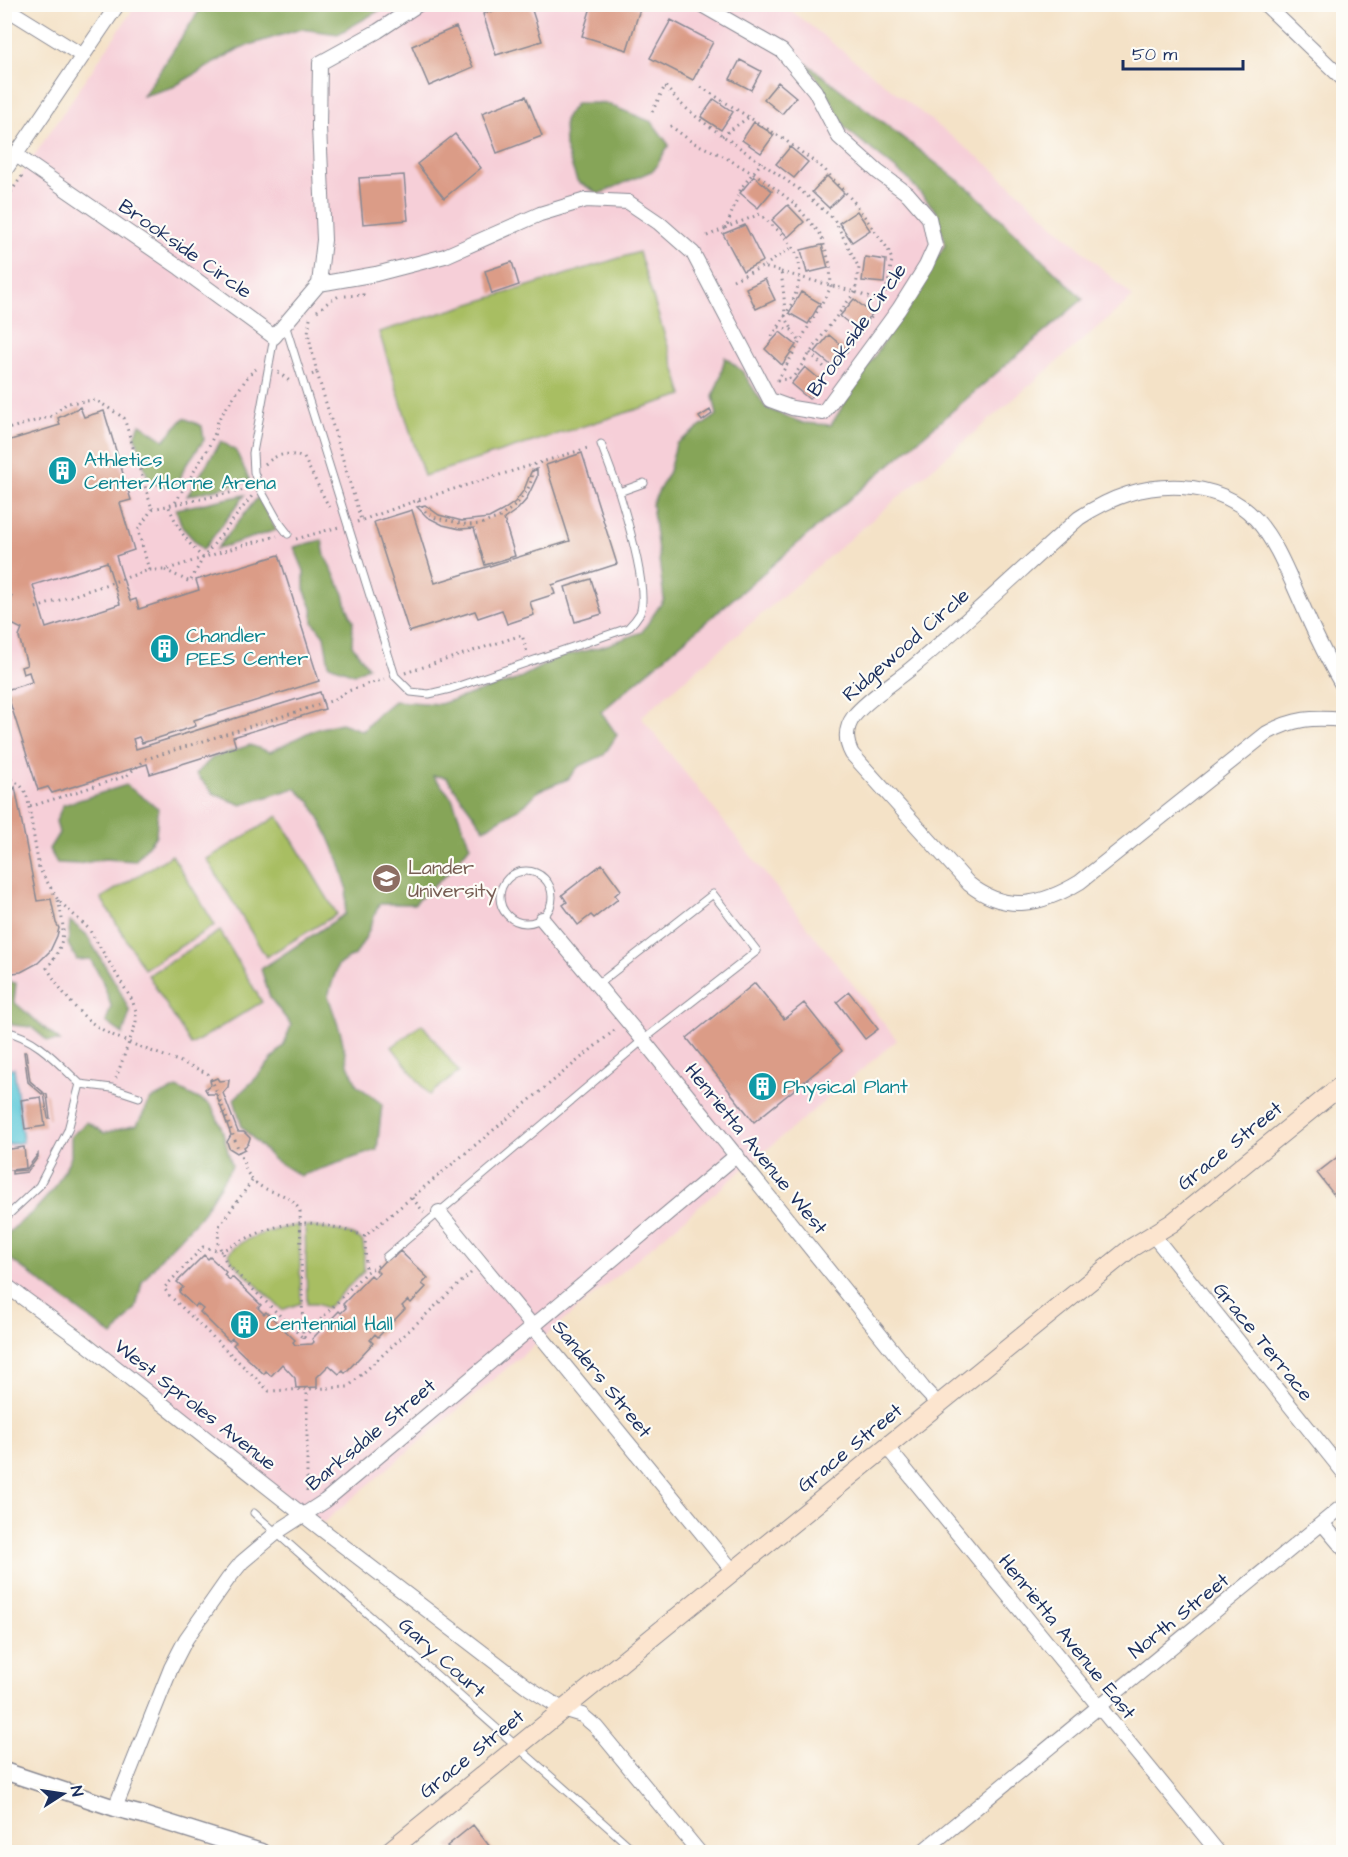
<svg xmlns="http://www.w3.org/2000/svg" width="1348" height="1857" viewBox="0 0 1348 1857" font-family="'Architects Daughter',sans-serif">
<rect width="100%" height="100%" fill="#fdfcf7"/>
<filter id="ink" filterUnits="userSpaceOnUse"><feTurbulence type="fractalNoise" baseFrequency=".0167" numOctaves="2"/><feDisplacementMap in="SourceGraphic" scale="12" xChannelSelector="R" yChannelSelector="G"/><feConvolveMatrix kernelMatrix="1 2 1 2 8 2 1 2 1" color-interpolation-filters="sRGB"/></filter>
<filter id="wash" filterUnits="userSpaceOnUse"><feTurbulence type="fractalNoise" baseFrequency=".008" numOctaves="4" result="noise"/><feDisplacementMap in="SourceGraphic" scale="24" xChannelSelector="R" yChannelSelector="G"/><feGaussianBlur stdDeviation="1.35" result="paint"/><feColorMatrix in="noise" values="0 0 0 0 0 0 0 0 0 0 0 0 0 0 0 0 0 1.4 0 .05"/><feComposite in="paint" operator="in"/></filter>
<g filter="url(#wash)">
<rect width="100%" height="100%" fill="#f4e2c7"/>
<path fill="#f6cfd8" d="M136 5H784L992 168 1133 297 641 717 897 1040 323 1523 5 1281 4 200Z"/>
<path fill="#a8be62" stroke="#627660" stroke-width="1.5" d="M639 252 683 395 424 476 379 332Z
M278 816 337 914 266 957 207 859Z
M172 855 215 925 144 969 101 898Z
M220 931 262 1002 191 1045 148 975Z
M422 1024 459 1072 429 1095 392 1047Z
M299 1225 301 1303 282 1310 232 1261 229 1253C242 1236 278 1229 299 1225Z
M305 1226C316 1228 359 1231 363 1243 365 1251 363 1263 364 1271L327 1308 316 1304H307Z"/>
<path fill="#86a558" stroke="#506a5b" stroke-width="1.5" d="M203 5V4L389 5 338 34 301 29 240 48 173 87 143 96Z
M806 63 972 191 1083 299 601 712 617 735 604 755 578 767 568 779 538 791 525 805 484 829 446 777 433 776 452 798 470 846 448 873 414 904H379L367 935 356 954 338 965 328 996 341 1034 347 1062 357 1085 382 1104 377 1150 300 1176 273 1159 242 1127 234 1099 256 1078 284 1045 291 1025 270 998 261 969 345 914 347 888 339 861 327 833 311 803 295 788 242 805 214 794 196 774 212 758 250 745 270 752 313 730 341 723 363 731 376 716 394 701 440 704 516 680 557 658 604 646 642 632 664 599 652 504 669 471 676 444 717 415 713 396 720 378 725 357 742 371 766 408 803 423 831 425 945 245 937 212 908 179 846 129 824 88Z
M576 103H605L652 122 669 145 654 170 599 194 577 181 565 147 564 120Z
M184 418 202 426 204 440 184 468 181 477 174 484 165 486 155 484 148 478 135 436 140 424 164 440Z
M221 441 236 451 250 481 187 496Z
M245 495 203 550 182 527 176 509Z
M258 497 276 530 216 549Z
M322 540 325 556 344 594 347 607 353 621 352 645 368 667 354 674 329 665 324 636 313 622 312 608 304 589V571L294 547Z
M126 785 158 808 156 836 135 861 104 859 79 864 57 863 49 849 59 833 56 821 63 805Z
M70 921 86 934 118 987 130 1012 123 1034 106 1022 111 1006 102 980 90 959 77 960 68 944Z
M5 981 16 983 14 1002 60 1041H48L31 1027 12 1025 5 1010Z
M177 1088 211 1105 221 1126 232 1166 200 1217 160 1259 142 1282 136 1308 113 1336 5 1255 9 1232 35 1210 54 1189 71 1157V1136L87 1122 104 1133 137 1125 151 1099Z"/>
<path fill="#5fc9d9" stroke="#3d7c9c" stroke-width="1.5" d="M14 1068 23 1142 5 1145V1069Z"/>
<g id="blocks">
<path fill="#db9c87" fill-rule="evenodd" d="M514 4H530L542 41 496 55 483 14Z
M592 4H627L640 9 627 50 582 36Z
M671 20 713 42 693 80 650 58Z
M456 27 473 67 429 86 412 46Z
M740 60 761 71 751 90 730 79Z
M778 82 796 97 782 114 764 99Z
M526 96 542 136 497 153 482 113Z
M714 99 733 112 721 130 701 117Z
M754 122 774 135 761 153 742 140Z
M455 134 481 168 444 198 417 164Z
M790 147 808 162 794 178 776 164Z
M404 175 408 220 363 224 359 178Z
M754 176 772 191 758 208 740 193Z
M827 176 844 193 829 208 812 192Z
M788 205 804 222 788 237 772 220Z
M857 211 870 230 852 242 839 223Z
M745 225 763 261 743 271 723 234Z
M822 245 828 268 807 273 801 250Z
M865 257 886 260 884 283 862 281Z
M512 262 519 285 492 294 485 271Z
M765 279 775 300 756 309 746 288Z
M801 292 820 303 808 324 789 313Z
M854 299 872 314 858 331 840 316Z
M780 332 796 345 782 365 765 349Z
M829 335 847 350 833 367 815 352Z
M805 367 823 382 809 399 791 384Z
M80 407 84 417 104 411 131 500 120 503 134 550 116 556 130 601 136 599 139 609 199 590 196 580 279 555 319 681 194 720 196 726 142 743 139 737 133 739 136 749 320 692 325 709 233 737 236 747 150 774 147 764 52 793 48 787 38 790 6 690 32 682 29 672 23 674 21 667 27 665 19 637 22 629 4 620V610L12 596 4 590V442L60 425 58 418ZM107 562 120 604 46 628 33 585Z
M710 410 712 414 702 421 699 417Z
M582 453 617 564 552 585 555 594 530 602 534 615 507 624 502 610 478 618 475 611 409 632 374 522 412 510 435 583 570 541 546 465Z
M537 469V477L526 500 518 509 504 519 515 556 485 565 474 528 460 529 443 525 427 517 417 507 425 505 439 515 462 521 489 518 502 511 515 502 524 490 531 472Z
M591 579 602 614 575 622 565 587Z
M15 787 37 901 51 899 56 923 59 928 57 936 50 951 38 963 21 972 4 974V802Z
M602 864 621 890 615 895 618 899 594 918 591 915 578 925 563 905 567 902 562 895Z
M755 983 784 1019 804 1003 842 1051 754 1122 687 1038Z
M849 992 878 1029 865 1039 837 1002Z
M24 1052H26L30 1081 43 1092 42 1094 28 1082Z
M217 1078 219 1081 229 1080 228 1087 223 1093 238 1132H244L250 1138 248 1144 244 1147 245 1149 237 1153 229 1148 227 1142 231 1135 216 1094H208L205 1089 211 1084 210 1081Z
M44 1093 47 1095 50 1118H48Z
M41 1097 45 1126 25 1129 21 1100Z
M24 1147 26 1168 4 1171V1150Z
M1344 1152V1202L1341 1204 1317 1173Z
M38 1154V1157L27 1172 12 1174V1171L26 1170Z
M400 1251 428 1278 422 1284 426 1287 411 1303 408 1300 402 1306 405 1309 378 1337 375 1334 370 1340 373 1343 345 1373 343 1370 339 1374 329 1365 317 1377V1387L296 1388 295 1378 282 1364 271 1376 266 1371 264 1374 233 1345 236 1342 232 1338 229 1341 200 1312 203 1309 197 1304 195 1307 179 1292 183 1287 177 1282 204 1255 208 1259 210 1257 226 1272 224 1275 230 1280 232 1277 261 1305 258 1308 264 1314 266 1312 295 1340 293 1342 295 1345 312 1344 314 1342 312 1339 339 1311 341 1313 346 1308 343 1304 371 1275 374 1278 379 1273 376 1270 391 1254 394 1257Z
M473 1825 494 1852H453L447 1846Z"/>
</g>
</g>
<g filter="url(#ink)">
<use href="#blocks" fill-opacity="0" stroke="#888892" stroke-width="1.5"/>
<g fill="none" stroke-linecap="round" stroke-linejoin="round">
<defs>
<path id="service" d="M285 324 395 676 411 692 429 694 450 689 628 628C632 624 637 618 640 613 649 590 627 518 619 492L644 483
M274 337 253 453 254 472 259 487 278 521 288 534
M601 444 619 492
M500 897a26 26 0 1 1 52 0a26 26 0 1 1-52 0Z
M4 1031C36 1037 58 1063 80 1084L68 1130 39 1186 4 1219
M80 1084 112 1088 139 1097
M386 1257 643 1040 757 951 713 894 597 985
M254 1513 636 1852"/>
<path id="minor" d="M1265 4 1344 80
M4 7 83 56
M16 155 180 268 274 337 319 284 324 240 319 127 320 63 378 31 419 4
M4 172 118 4
M319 284 376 274 445 256 540 214 586 200 628 202 659 223 693 253 770 400 792 408 823 413 899 309 926 266 935 246 929 218 908 194 878 172 839 137 815 91 782 51 700 4
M1344 688C1327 660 1314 632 1301 602 1274 542 1258 492 1182 487 1143 485 1111 497 1079 518 1024 567 971 618 914 666 898 680 867 699 854 716 845 728 845 741 852 754L969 884C1006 914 1042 905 1080 882L1267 733C1294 718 1313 717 1344 720
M542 919 643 1040 923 1388 939 1405
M439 1212 733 1571
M1153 1235 1344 1473
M4 1284 85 1343 303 1515 529 1688 562 1709 582 1715 596 1727 699 1852
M886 1446 1218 1852
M1322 1523 1344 1549
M115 1808 171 1668 186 1639 228 1579 242 1562 280 1530 325 1501 737 1155
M922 1852 1344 1505"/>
<path id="tertiary" d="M4 1771 115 1808 143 1815 261 1852"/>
<path id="secondary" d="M388 1852 1131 1248 1172 1223 1344 1083"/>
</defs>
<use href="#service" stroke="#888892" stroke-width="9"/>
<use href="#minor" stroke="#888892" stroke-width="16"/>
<use href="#tertiary" stroke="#888892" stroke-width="19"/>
<use href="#secondary" stroke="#888892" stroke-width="20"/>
<path stroke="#888892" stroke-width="3" stroke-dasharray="1.5 4.5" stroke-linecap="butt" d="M701 87 785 140 824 169 854 202 888 249 892 260 888 283 882 302 835 369
M652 112 665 86 680 103 699 119 800 190 834 219 859 268 855 292 827 329 794 376 788 379 778 380 831 287 830 264 821 235 796 205 763 179 721 155 692 142 668 124
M722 136 749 117
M4 202 22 176
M725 228 760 214C770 224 785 235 793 248 812 277 787 315 770 339
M707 236 726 228 741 188 762 162
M764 266 793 247
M781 272 855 292 883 303
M733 280 762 267 781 271 784 297 785 316 793 331
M345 296 363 295V290
M317 311 330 301 339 296
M310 318 308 333 317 373 311 375
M779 327 792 330 800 342
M810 353 831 374
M278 372 291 382
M317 373 361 520
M4 430 52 416 67 403 96 400 124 418 152 509 249 489
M265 464C278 453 288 452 304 458L329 507
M418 501 426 512 436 518 469 525 481 524 500 517 516 505 527 491 532 479 533 465
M357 522 418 500 591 447
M296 539 339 527
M203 558C185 540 178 528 168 505L175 503 207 450 216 431 218 420 249 375 256 369
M149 570 138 530 152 509
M165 570 190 582 203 558 252 496
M36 608 149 570H165L237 547 277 536
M4 646 6 651 4 664
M405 673 522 635 527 652
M4 771 7 778C23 784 27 791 29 807L126 776 146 759 331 701 348 691 384 679
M29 807 39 868 58 900 89 929 132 1000 136 1011V1023L116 1078
M58 900C65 928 67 943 47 968 61 990 76 1013 98 1027 132 1048 173 1056 208 1074L214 1085 247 1172C263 1199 285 1185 300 1211L303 1338
M252 1181 219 1226 218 1243 227 1264 303 1338
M412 1198 424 1212
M365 1236 366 1272
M471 1273 348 1387 269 1391 169 1295 164 1288 203 1247 221 1251C246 1239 272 1224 300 1223 322 1222 344 1230 365 1236L616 1029
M304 1337 366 1272 379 1265
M307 1491V1389"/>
<use href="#service" stroke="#fff" stroke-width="7"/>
<use href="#minor" stroke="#fff" stroke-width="14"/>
<use href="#tertiary" stroke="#fff" stroke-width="16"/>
<use href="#secondary" stroke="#fce5cf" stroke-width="18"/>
</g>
</g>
<defs>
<symbol id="building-disc" viewBox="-11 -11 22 22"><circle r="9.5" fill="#0f9aa8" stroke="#fdfcf7"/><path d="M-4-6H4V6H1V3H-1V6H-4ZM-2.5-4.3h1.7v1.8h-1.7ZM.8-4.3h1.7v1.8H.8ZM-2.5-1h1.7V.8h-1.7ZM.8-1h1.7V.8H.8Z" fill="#fff"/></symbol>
<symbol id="university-disc" viewBox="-11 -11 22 22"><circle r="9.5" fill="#8d6e63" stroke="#fdfcf7"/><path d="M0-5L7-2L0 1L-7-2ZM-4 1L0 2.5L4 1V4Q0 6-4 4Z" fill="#fff"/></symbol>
</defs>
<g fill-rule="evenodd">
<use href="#building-disc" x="46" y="454" width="33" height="33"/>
<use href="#building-disc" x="148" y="632" width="33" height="33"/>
<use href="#university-disc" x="370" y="862" width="33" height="33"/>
<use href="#building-disc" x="746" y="1070" width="33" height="33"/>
<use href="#building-disc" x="228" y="1308" width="33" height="33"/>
</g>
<g text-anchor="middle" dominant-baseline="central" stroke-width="4.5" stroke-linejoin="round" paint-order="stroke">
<g font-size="20" fill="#1b2f5e" stroke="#fdfcf7">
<text transform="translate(185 249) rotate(35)">Brookside Circle</text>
<text transform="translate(857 330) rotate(-55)">Brookside Circle</text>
<text transform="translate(906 645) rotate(-41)">Ridgewood Circle</text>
<text transform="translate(1230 1146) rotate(-39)">Grace Street</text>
<text transform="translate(756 1149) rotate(51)">Henrietta Avenue West</text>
<text transform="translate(1263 1342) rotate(51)">Grace Terrace</text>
<text transform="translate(602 1379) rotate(51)">Sanders Street</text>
<text transform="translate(195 1405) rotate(38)">West Sproles Avenue</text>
<text transform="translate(371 1435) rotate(-40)">Barksdale Street</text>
<text transform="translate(850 1448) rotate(-39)">Grace Street</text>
<text transform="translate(1179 1616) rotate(-39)">North Street</text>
<text transform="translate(1067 1637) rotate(51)">Henrietta Avenue East</text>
<text transform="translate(442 1658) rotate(42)">Gary Court</text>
<text transform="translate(472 1754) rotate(-39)">Grace Street</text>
</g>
<g font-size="20" fill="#0d838f" stroke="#fdfcf7" text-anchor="start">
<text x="84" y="460">Athletics<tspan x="84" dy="23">Center/Horne Arena</tspan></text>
<text x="186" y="636">Chandler<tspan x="186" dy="23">PEES Center</tspan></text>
<text x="783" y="1087">Physical Plant</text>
<text x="266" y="1324">Centennial Hall</text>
</g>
<g font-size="20" fill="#785e54" stroke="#fdfcf7" text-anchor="start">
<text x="408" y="868">Lander<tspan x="408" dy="23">University</tspan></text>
</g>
</g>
<rect width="1348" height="1857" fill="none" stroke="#fdfcf7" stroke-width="24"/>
<g transform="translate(63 1794) rotate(78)" stroke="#fdfcf7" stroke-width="4.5" paint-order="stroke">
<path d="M0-4.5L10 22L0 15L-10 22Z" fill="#1b2f5e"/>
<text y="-9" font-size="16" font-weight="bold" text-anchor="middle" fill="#1b2f5e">N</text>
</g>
<path d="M1123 60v9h120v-9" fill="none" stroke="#1b2f5e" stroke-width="3"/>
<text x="1132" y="60" font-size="18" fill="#1b2f5e" stroke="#fdfcf7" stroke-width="4.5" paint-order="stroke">50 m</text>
</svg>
